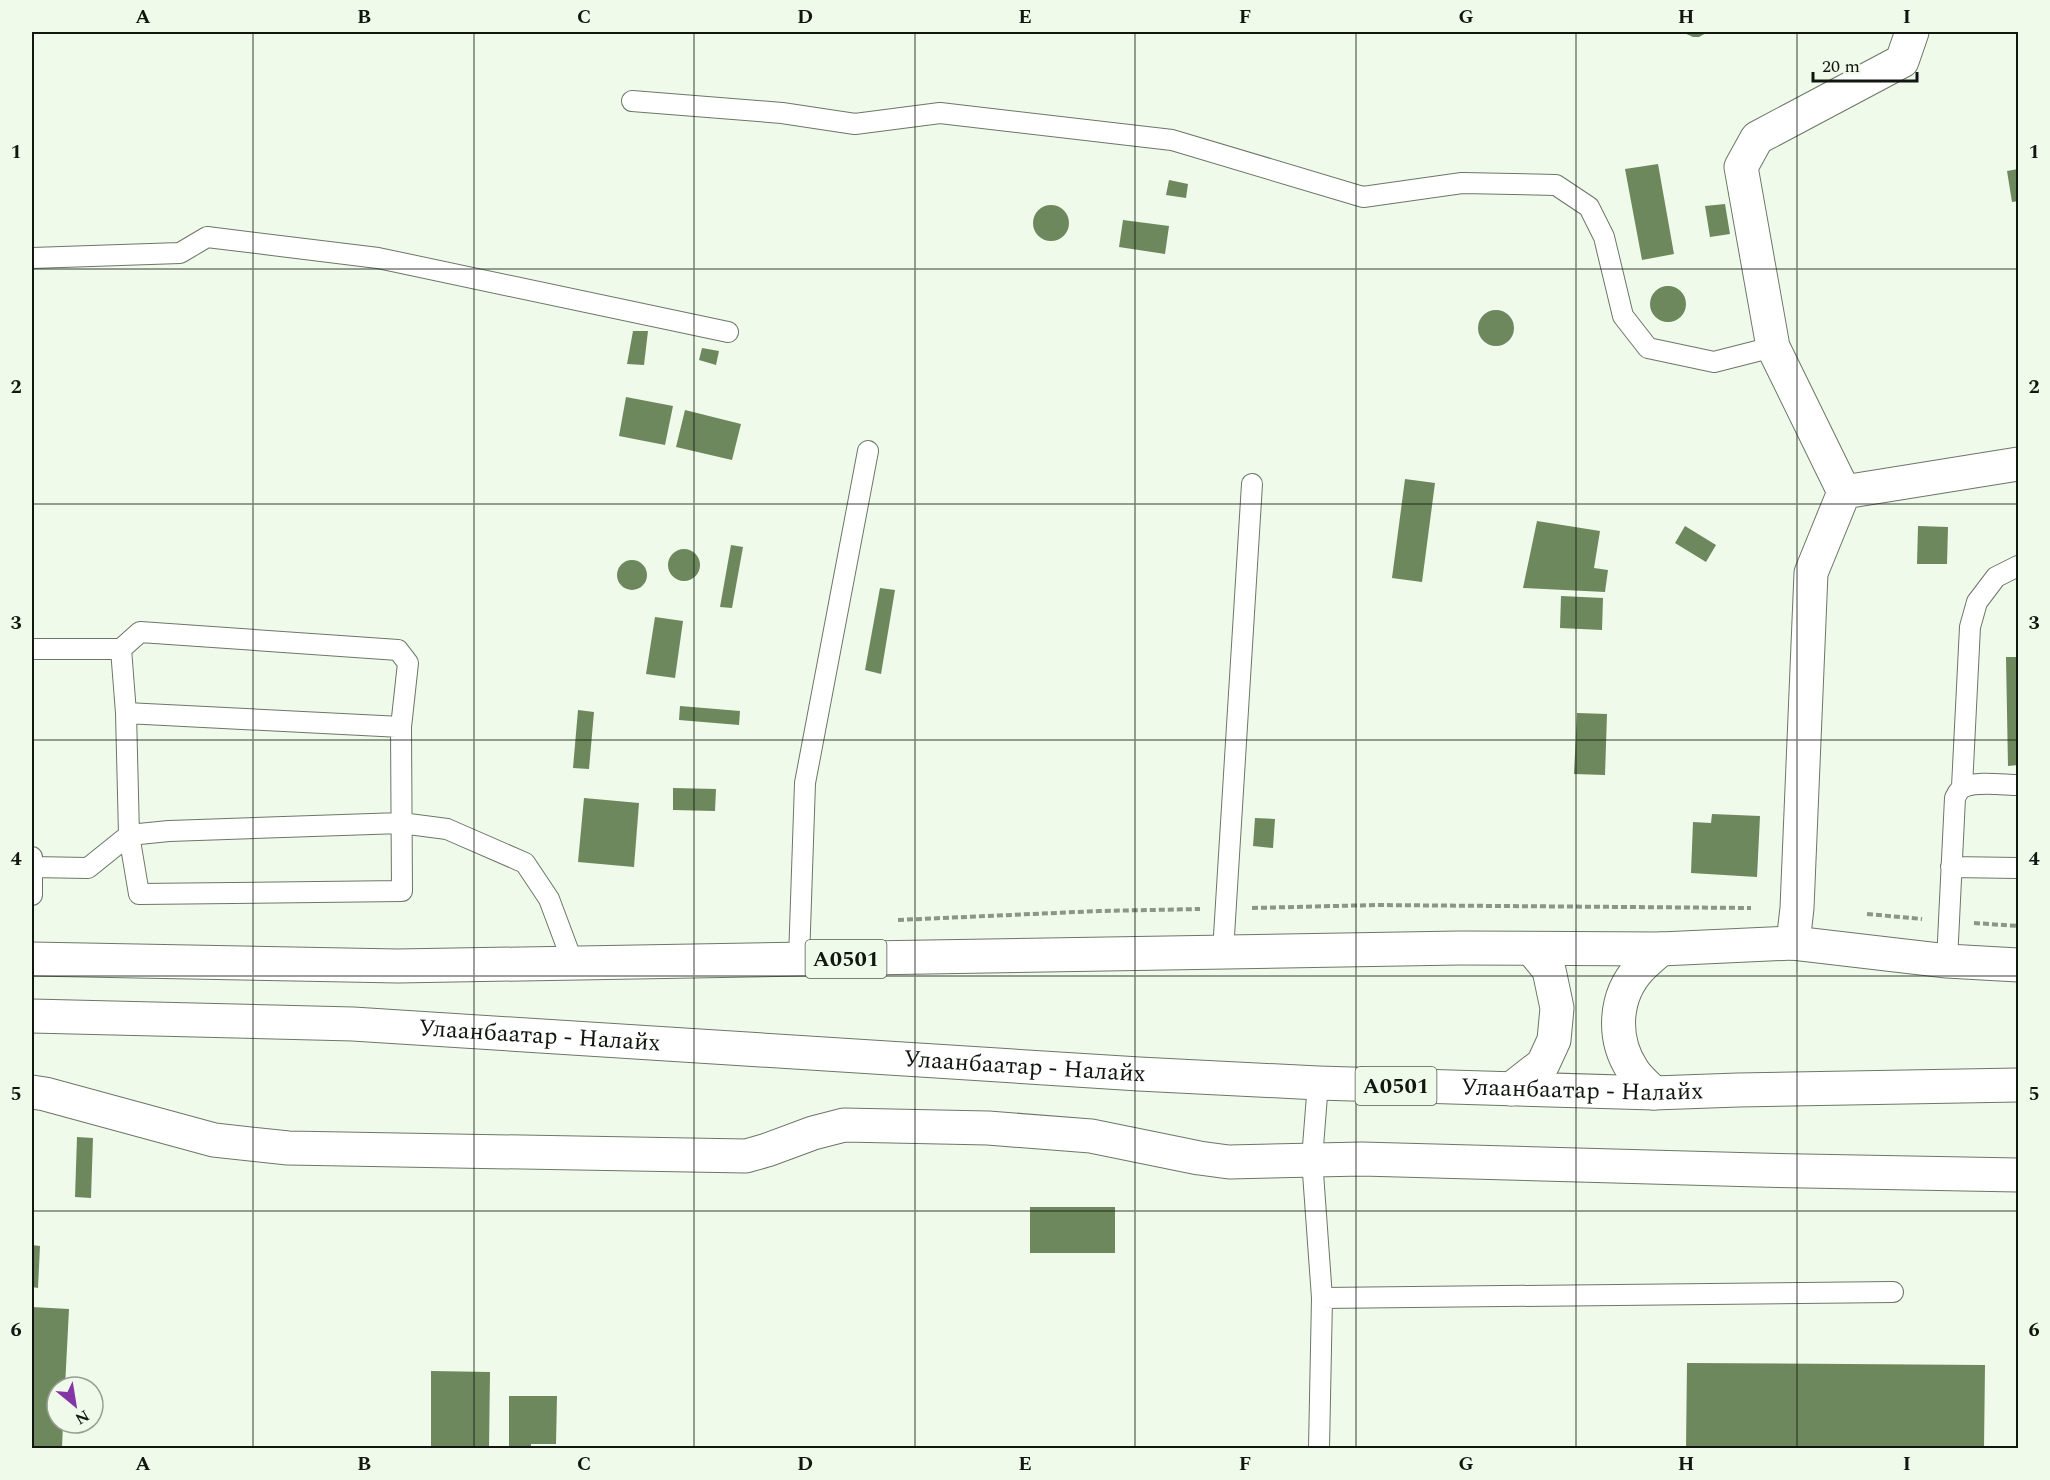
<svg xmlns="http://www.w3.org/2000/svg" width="2050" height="1480" viewBox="0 0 2050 1480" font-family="Spectral,serif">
<rect width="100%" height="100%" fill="#f0faea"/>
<path fill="#6c885c" d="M1682 32H1708L1699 37H1693Z
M1658 164 1674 254 1642 260 1625 169Z
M2018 169V201L2012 202 2007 171Z
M1169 180 1188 184 1186 198 1166 195Z
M1725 204 1730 234 1710 237 1705 206Z
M1033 223a18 18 0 1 1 36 0a18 18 0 1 1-36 0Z
M1123 220 1169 226 1165 254 1119 247Z
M1650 304a18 18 0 1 1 36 0a18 18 0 1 1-36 0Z
M1478 328a18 18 0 1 1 36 0a18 18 0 1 1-36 0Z
M633 331H648L644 365 627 364Z
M702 348 719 351 716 365 699 360Z
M626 397 673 406 665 445 619 436Z
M685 410 741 424 732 460 676 447Z
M1405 479 1435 483 1422 582 1392 578Z
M1537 521 1600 531 1594 568 1608 570 1605 592 1523 588Z
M1685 526 1716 545 1706 562 1675 543Z
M1918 526 1948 527 1947 564H1917Z
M731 545 743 547 732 608 720 607Z
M668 565a16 16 0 1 1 32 0a16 16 0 1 1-32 0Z
M617 575a15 15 0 1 1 30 0a15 15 0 1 1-30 0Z
M880 588 895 590 881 674 865 670Z
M1561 596 1603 598 1602 630 1560 628Z
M655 617 683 621 675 678 646 674Z
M2006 657H2018V765L2008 766Z
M680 706 740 711 739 725 679 720Z
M578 710 594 712 589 769 573 768Z
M1577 713 1607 714 1605 775 1574 774Z
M673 788 716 789 715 811 673 810Z
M584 798 639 803 634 867 578 862Z
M1712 814 1760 816 1757 877 1691 873 1693 822 1711 823Z
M1255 818 1275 819 1273 848 1253 846Z
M77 1137 93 1138 91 1198 75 1197Z
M1030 1207H1115V1253H1030Z
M32 1245 40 1246 38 1288 32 1287Z
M32 1307 69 1309 65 1387H57V1423H63L62 1448H32Z
M1687 1363 1985 1365 1984 1448H1686Z
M431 1371 490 1372 489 1448H431Z
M509 1396H557L556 1444H531V1448H509Z"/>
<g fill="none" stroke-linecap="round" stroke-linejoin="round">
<defs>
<path id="lane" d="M632 101 782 113 855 124 940 113 1172 140 1363 197 1462 183 1556 185 1589 207 1604 237 1623 316 1648 348 1714 362 1773 347
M32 258 180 253 207 237 378 258 728 332
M32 649H121
M126 713 401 727
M1962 787 1970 627 1977 602 1996 577 2018 566
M32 857V895
M32 867 88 868 129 835 139 894 402 891 401 727 408 663 398 650 140 632 121 649 126 713 129 835 169 831 401 823 447 829 525 863 549 899 573 963
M1951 867 2018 868
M1223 952 1252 484
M799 959 805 783 868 451
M1947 961 1955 798C1957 794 1959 789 1964 787 1976 781 2005 785 2018 785
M1318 1083 1312 1159 1322 1298 1319 1448
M1322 1298 1893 1292"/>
<path id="street" d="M1844 492 2018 464
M1793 943 1797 908 1811 573 1844 492 1773 347 1741 167 1757 138 1902 61 1912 32
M32 1092 45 1094 214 1140 288 1148 746 1156 767 1150 813 1133 844 1125 988 1128 1091 1136 1199 1158 1229 1162 1362 1159 1758 1170 2018 1175"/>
<g id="highway">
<path d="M32 959 398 966 1459 948 1661 949 1793 943 1947 961 2018 965"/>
<path id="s1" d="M32 1016 353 1024 1139 1074 1318 1083 1654 1093 1738 1090 2018 1085"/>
<path d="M1511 1089 1543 1064 1554 1040 1557 1008 1549 970 1532 949"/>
<path d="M1654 1093C1647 1086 1637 1078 1632 1069 1612 1038 1614 996 1640 968 1647 961 1654 955 1661 949"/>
</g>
</defs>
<use href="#lane" stroke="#6c7667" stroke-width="22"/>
<use href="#street" stroke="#6c7667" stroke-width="35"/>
<use href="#highway" stroke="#6c7667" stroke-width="35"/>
<path stroke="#8d9488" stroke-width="4" stroke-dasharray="6 3" stroke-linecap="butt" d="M1252 908 1376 905 1751 908
M1867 914 1922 919
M898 920 1099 911 1200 909
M1974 923 2018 926"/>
<use href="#lane" stroke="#fff" stroke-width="20"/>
<use href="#street" stroke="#fff" stroke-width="33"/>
<use href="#highway" stroke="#fff" stroke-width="33"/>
</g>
<path fill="none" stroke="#121610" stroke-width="1.5" stroke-opacity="0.55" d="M253 32V1448M474 32V1448M694 32V1448M915 32V1448M1135 32V1448M1356 32V1448M1576 32V1448M1797 32V1448M32 269H2018M32 504H2018M32 740H2018M32 976H2018M32 1211H2018"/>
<g text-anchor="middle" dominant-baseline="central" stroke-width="4.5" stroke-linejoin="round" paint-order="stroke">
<g fill="#f0faea" stroke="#555a51" stroke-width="1.5">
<rect x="805.5" y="940" width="81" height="38" rx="4.5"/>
<rect x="1355.5" y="1067" width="81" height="38" rx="4.5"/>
</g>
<g font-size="22" font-weight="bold" fill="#121610">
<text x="846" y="959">A0501</text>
<text x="1396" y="1086">A0501</text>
</g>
<g font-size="24" fill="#121610" stroke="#f0faea">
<text stroke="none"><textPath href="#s1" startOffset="508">Улаанбаатар - Налайх</textPath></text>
<text stroke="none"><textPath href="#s1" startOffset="994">Улаанбаатар - Налайх</textPath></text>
<text stroke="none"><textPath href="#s1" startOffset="1552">Улаанбаатар - Налайх</textPath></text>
</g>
</g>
<rect width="2050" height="1480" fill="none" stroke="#f0faea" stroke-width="66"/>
<g transform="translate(75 1405) rotate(150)"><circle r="28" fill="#f0faea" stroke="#979f93" stroke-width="1.5"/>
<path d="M0-4.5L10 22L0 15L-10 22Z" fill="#8536a6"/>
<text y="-9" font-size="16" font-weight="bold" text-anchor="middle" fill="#121610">N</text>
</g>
<path d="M1813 72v9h104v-9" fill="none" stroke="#121610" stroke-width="3"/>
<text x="1822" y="72" font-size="18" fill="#121610" stroke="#f0faea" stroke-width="4.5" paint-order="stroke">20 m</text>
<rect x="33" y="33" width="1984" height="1414" fill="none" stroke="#121610" stroke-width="2"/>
<g font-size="20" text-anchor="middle" font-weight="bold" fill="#121610">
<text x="143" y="23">A</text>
<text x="364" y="23">B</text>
<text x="584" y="23">C</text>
<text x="805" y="23">D</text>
<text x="1025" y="23">E</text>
<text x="1245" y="23">F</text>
<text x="1466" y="23">G</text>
<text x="1686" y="23">H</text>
<text x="1907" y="23">I</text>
<text x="16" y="158">1</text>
<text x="2034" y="158">1</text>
<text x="16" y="393">2</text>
<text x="2034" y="393">2</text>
<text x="16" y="629">3</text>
<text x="2034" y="629">3</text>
<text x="16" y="865">4</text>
<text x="2034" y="865">4</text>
<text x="16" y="1100">5</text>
<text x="2034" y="1100">5</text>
<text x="16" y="1336">6</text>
<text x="2034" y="1336">6</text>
<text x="143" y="1470">A</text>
<text x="364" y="1470">B</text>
<text x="584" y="1470">C</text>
<text x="805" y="1470">D</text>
<text x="1025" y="1470">E</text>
<text x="1245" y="1470">F</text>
<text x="1466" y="1470">G</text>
<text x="1686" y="1470">H</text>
<text x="1907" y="1470">I</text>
</g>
</svg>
